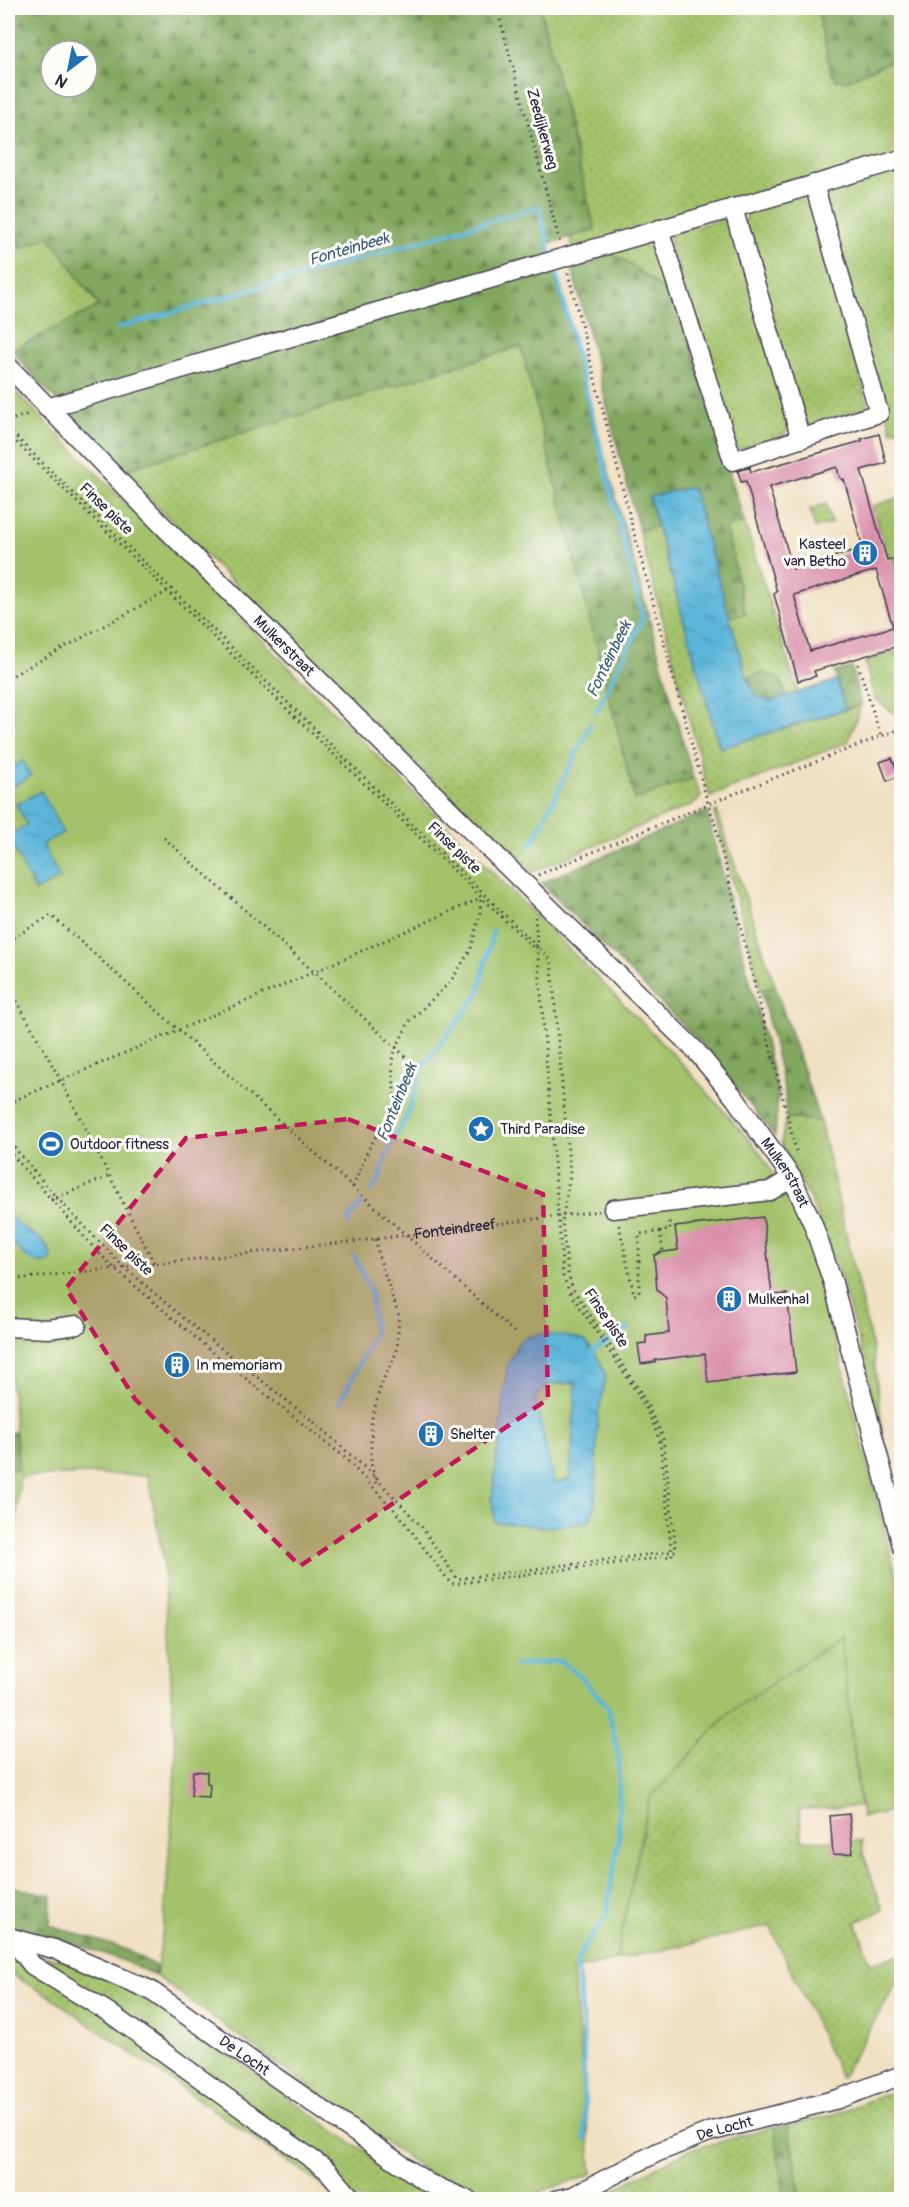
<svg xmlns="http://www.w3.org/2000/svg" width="909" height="2207" viewBox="0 0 909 2207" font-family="Pangolin,sans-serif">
<defs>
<pattern id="grass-dots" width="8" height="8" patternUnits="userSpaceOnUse" patternTransform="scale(1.5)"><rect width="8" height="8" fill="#a3c26a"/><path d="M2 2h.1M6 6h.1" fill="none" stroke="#8ca65d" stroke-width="1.8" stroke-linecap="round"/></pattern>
<pattern id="forest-firs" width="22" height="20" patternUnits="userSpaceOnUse" patternTransform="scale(1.5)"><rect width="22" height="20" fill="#82a85e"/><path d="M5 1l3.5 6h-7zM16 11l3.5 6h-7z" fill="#6a884f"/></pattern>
<pattern id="water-ripples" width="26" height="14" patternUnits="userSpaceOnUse" patternTransform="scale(1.5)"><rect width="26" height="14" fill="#5bb5d9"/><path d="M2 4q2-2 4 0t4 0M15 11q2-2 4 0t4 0" fill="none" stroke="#4b93b1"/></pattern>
</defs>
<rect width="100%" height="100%" fill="#fdfcf7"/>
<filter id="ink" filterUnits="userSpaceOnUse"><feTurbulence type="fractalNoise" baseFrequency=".0167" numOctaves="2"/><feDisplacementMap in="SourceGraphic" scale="12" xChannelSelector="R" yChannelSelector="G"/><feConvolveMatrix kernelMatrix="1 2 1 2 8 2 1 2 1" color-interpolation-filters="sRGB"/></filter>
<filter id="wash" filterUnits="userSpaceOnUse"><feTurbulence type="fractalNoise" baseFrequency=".008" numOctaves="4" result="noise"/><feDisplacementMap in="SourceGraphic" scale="24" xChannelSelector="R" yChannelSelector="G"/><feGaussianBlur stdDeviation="1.35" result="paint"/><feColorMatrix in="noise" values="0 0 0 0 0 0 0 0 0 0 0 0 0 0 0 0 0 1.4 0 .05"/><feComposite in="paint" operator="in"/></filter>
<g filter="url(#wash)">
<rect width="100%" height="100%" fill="#f1e0c2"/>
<path fill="url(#grass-dots)" stroke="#627252" stroke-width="1.5" d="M540 8H817L831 72 846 81 901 56V155L573 251 570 236 595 230Z
M901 168V428L892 431 824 206V194L831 185Z
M804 195 810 196 868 406 865 408 807 428 744 225 749 210Z
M722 219 731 224 790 426 784 434 738 450 670 244 671 234Z
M8 224 22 248 49 235 99 307 12 350 8 345Z
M651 240 658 243 677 300 624 260 606 252Z
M521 346 635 799 693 778 701 796 697 802 691 805 532 872 521 868 121 471Z
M901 497H902L901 584 893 558H889L873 506Z
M826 504 832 523 815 528 810 509Z
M744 521 798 693 786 697 783 683 761 673 747 678 729 617 745 613 726 528Z
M657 526 720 748 861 705 848 742 710 797 639 531Z
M895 651 898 658 901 657V718L874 698 865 662Z
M717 811 775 986 761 990 714 813Z
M786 1118 820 1121 873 1351 884 1444 860 1345 838 1271 812 1203 781 1143Z
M19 1468 20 1477 8 1615V1470Z
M841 1637 860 1807 799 1809 802 1840 862 1841 863 1853 883 1910 856 1922 870 1963 901 1955 902 1983 895 1986 841 2078 770 1926 616 1960 649 1799 730 1712Z
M8 1951 60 1959 136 1988 350 2142 423 2188 417 2199H342L49 1996 8 1972Z
M901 2088V2199H801L788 2126 832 2115Z
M774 2127 785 2199H603L610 2191 689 2150Z"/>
<path fill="url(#forest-firs)" stroke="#52654c" stroke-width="1.5" fill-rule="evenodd" d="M8 8H540L595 230 546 244 693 778 635 800 521 346 121 471 23 364 12 350 99 306 49 236 22 248 8 224ZM51 51H87V87H51Z
M817 8H901V56L846 81 836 80 831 72Z
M606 252 624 260 677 300 744 521 726 528 745 614 729 617 692 487 649 497 657 526 639 531 570 261Z
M852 668 861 705 845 709 835 672Z
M761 673 770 674 780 679 786 697 769 703 755 695 747 678Z
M707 811 778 1093 775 1136 702 1044 541 883Z
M775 986 820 1121 786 1118 785 1093 761 990Z
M15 1432 19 1468 8 1470V1434Z
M8 1886 51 1895 50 1925 127 1950 157 1967 156 1976C109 1952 58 1939 8 1926Z
M788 2126 801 2199H785L774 2127Z"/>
<path fill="#a3c26a" stroke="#627252" stroke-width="1.5" d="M8 384 677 1058 759 1151 807 1230 901 1593V1809L862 1817 841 1637 730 1712 649 1799 616 1960 573 1970 592 2174 525 2197H481L448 2187 156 1976 164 1921 176 1757 163 1558 148 1475 86 1474 20 1477 8 1350Z"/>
<path fill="url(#water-ripples)" stroke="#3e6c8a" stroke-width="1.5" fill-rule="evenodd" d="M692 487 747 678 755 695 769 702 837 680 845 709 720 748 649 497Z
M23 761 31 776 8 789V770Z
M41 791 63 833 42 844 60 878 35 891 8 836 27 825 16 804Z
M8 1211C10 1215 13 1219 17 1223 31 1236 51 1238 51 1261 32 1270 20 1251 8 1238Z
M544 1334 571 1337 585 1341 597 1356 606 1376 598 1415 595 1505 589 1522 546 1527 495 1522 492 1501 507 1367 519 1342 527 1337ZM576 1383 570 1479 554 1483 535 1398 550 1384Z"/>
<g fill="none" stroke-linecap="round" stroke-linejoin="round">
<path stroke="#5bb5d9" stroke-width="4.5" d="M555 268 643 618 596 712
M118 328 539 207 551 255
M531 846 591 723
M372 1190 378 1182 390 1145 406 1118 418 1084 420 1070 478 995 493 931
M349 1224 348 1220 361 1204
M593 1351 628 1328
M340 1402 374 1335 371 1292 354 1256
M515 1665 560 1661 580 1676 608 1707 619 1758V1837L606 1917 585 1945 577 1962 583 2025 585 2140"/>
</g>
<g id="blocks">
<path fill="#da90aa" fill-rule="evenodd" d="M879 434 886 463 861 470 887 560 893 559 902 589V645L814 671 816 676 798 681 774 594 777 592 746 481 741 482 738 471 750 467 751 472 862 441 861 439ZM837 467 839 476 842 480 844 479 863 548 793 569 769 487ZM876 570 893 627 810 651 794 595Z
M892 758 899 776 887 781 880 762Z
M763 1217 772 1295 787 1294 796 1372 708 1383 705 1354 655 1360V1362L641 1364 638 1344 646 1343V1336L669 1333 666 1298 657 1290 654 1255 658 1254V1253L678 1250 675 1227Z
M193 1771 207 1772V1783L210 1784 209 1797 191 1796Z
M849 1814 853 1853 833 1855 830 1816Z"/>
</g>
</g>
<g filter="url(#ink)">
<use href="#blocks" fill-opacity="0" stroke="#413e4f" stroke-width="1.5"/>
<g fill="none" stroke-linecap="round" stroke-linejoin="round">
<defs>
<g id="minor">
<path d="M733 208 801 439"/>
<path d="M659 229 733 461 879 413 814 184"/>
<path id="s2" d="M8 366 162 525 522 881 696 1051 734 1097 792 1178 813 1224 833 1283 902 1546"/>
<path d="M47 408 902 159"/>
<path d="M613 1209 770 1191 792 1178"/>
<path d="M8 1327 48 1329 77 1325"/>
<path id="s3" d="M8 1937 54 1949 150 1990 428 2183 468 2200"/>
<path d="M10 1937 32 1965 108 2012 327 2170 353 2200"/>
<path id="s4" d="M556 2200 573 2196 658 2152 709 2132 838 2099 902 2075"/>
</g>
</defs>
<use href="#minor" stroke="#413e4f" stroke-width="21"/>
<g stroke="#413e4f" stroke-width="3" stroke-dasharray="1.5 4.5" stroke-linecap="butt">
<path d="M497 8 560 243"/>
<path d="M568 273 634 533 708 804 714 820 797 1155"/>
<path d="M8 421 31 413"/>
<path d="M8 429 551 960 570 1174 562 1222 568 1273 573 1289 641 1393 663 1437 676 1551 457 1579 421 1526 376 1478 320 1427 182 1317 122 1265 56 1197 8 1140"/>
<path d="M8 434 290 712 536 950"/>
<path d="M858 664 881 737"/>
<path d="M8 678 168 591"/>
<path d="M164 838 314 972 406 1057"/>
<path d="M538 875 708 804 902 728"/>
<path d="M8 941 51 915 516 1334"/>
<path d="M8 985 61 1081 154 1263"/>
<path d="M8 1103 314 972 481 898"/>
<path d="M8 1150 95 1249 113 1267 210 1350 344 1457 401 1517 451 1584 672 1556 660 1442 653 1423 636 1391 569 1291 563 1276 535 917"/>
<path d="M353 1187 368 1150 395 1103 392 1060 396 1048 409 1022 451 981 471 949 480 913 481 898"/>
<path d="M51 1200 109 1176"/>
<path d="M619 1225 634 1295 639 1293V1234L670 1230 669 1220"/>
<path d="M660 1231 663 1252"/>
<path d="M376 1239 379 1257 399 1316 397 1351 381 1385 371 1422V1463L377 1488"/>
<path id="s1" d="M8 1280 376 1239 599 1211"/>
</g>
<use href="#minor" stroke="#fff" stroke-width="18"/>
</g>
</g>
<path fill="#c2185b" fill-opacity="0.2" stroke="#c2185b" stroke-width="4.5" stroke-dasharray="12 8" stroke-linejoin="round" d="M348 1119 543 1194 548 1399 300 1566 135 1399 66 1288 186 1138Z"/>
<defs>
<symbol id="building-disc" viewBox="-11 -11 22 22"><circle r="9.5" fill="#1f6fb2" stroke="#fdfcf7"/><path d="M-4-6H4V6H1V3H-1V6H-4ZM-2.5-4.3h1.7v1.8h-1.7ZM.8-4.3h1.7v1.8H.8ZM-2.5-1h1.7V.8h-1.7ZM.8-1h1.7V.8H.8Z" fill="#fff"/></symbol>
<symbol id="sight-disc" viewBox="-11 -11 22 22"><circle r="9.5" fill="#1f6fb2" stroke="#fdfcf7"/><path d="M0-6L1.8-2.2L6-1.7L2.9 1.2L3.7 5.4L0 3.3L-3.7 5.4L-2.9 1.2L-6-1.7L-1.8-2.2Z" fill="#fff"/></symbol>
<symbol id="stadium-disc" viewBox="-11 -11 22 22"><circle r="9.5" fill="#1f6fb2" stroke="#fdfcf7"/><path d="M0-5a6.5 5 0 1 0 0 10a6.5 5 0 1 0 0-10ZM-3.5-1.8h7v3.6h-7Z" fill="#fff"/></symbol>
</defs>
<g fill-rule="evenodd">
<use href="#building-disc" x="850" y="538" width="30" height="30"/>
<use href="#sight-disc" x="466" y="1114" width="30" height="30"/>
<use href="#stadium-disc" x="36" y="1129" width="30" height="30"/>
<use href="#building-disc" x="714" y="1284" width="30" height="30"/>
<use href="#building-disc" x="162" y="1350" width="30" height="30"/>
<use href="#building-disc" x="416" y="1419" width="30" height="30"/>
</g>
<g text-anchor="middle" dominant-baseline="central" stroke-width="6" stroke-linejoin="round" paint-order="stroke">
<g font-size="15" fill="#22223b" stroke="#fdfcf7">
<text transform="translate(542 129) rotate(75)">Zeedijkerweg</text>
<text transform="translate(106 509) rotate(44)">Finse piste</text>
<text stroke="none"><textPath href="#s2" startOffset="393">Mulkerstraat</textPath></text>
<text transform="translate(454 848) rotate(44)">Finse piste</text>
<text stroke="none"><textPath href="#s2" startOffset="1122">Mulkerstraat</textPath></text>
<text stroke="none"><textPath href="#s1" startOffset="450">Fonteindreef</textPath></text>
<text transform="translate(126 1250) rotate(44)">Finse piste</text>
<text transform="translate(606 1318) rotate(56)">Finse piste</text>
<text stroke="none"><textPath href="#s3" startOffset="267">De Locht</textPath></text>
<text stroke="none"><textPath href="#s4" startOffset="184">De Locht</textPath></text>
</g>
<g font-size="15" fill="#22223b" stroke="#fdfcf7" text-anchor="start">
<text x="846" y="544" text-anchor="end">Kasteel<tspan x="846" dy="17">van Betho</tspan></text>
<text x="500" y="1129">Third Paradise</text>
<text x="70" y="1144">Outdoor fitness</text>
<text x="748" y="1299">Mulkenhal</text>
<text x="196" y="1365">In memoriam</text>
<text x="450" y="1434">Shelter</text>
</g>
<g font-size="16" font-style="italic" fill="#395d7a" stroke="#fdfcf7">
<text transform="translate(349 249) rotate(-16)">Fonteinbeek</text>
<text transform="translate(609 659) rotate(-64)">Fonteinbeek</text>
<text transform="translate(397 1102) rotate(-68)">Fonteinbeek</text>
</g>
</g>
<rect width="909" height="2207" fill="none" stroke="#fdfcf7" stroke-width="30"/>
<g transform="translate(69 69) rotate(212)"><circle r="28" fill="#fdfcf7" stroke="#a5a5ac" stroke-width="1.5"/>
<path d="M0-4.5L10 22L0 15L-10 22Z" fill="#1f6fb2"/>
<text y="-9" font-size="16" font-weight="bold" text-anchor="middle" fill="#22223b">N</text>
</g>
</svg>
